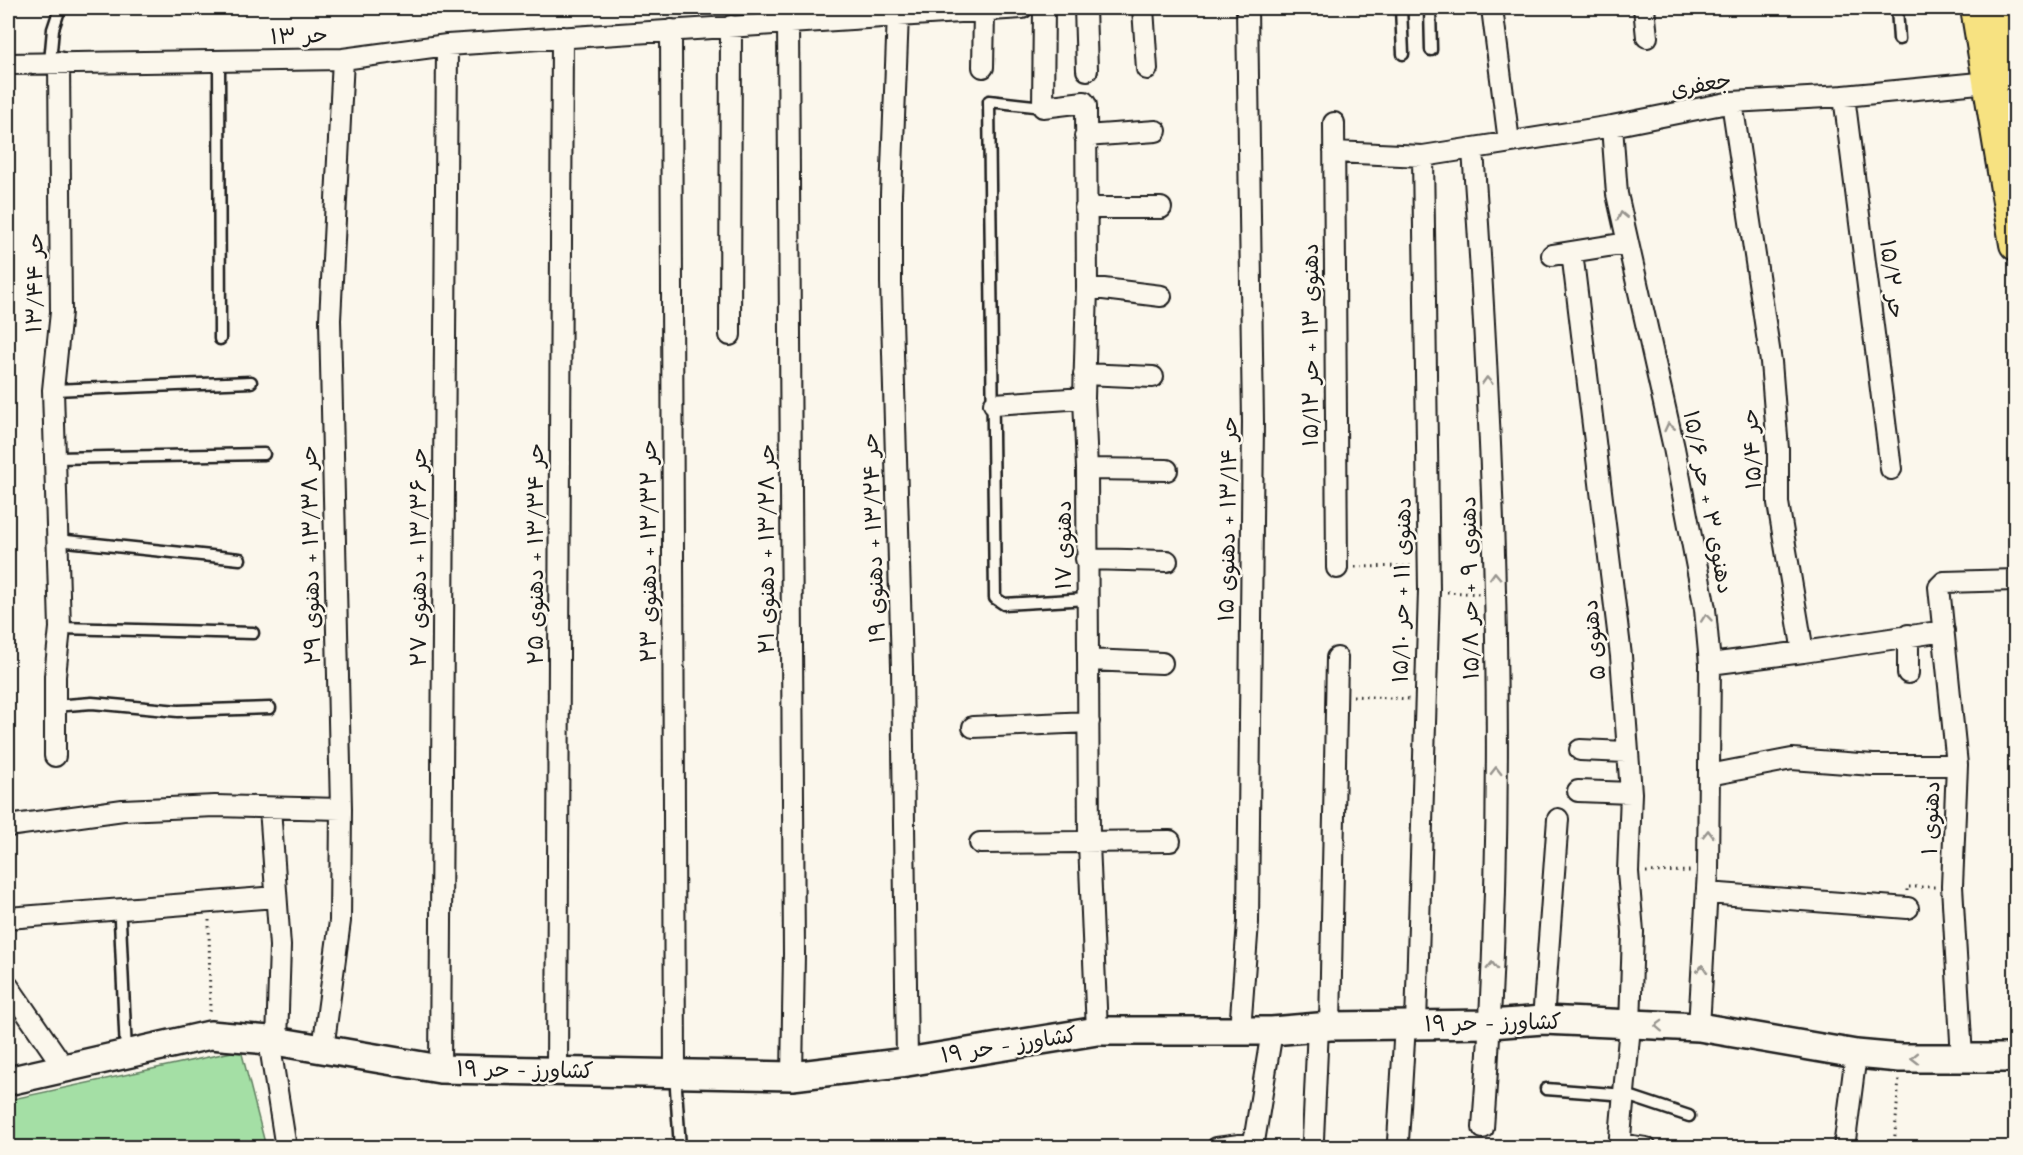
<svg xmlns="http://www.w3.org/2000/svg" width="2023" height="1155" viewBox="0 0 2023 1155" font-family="'Comic Neue','Playpen Sans Arabic',sans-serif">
<rect width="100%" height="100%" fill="#fbf7ec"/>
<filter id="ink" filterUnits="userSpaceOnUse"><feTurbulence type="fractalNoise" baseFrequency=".0167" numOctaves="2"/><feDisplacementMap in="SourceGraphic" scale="12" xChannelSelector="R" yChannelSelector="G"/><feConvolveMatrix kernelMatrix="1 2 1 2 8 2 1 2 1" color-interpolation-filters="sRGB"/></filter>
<g filter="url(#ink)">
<path fill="#a4dfa5" stroke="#607e60" stroke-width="1.5" d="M241 1050 266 1147H8V1100Z"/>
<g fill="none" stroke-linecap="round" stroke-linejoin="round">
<defs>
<path id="lane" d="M1401 8 1403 54
M1430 8 1431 50
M1897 8 1899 39
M50 62 53 29 60 8
M219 63 220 339
M1043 107 989 101 995 598 1004 604 1088 599
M53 390 251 382
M56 458 264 454
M57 540 240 559
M60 628 253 633
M54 706 92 703 178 711 270 708
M120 921 126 1052
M675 1073 680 1148
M1546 1089 1626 1095 1689 1116"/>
<path id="street" d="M1044 8 1043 107 1084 102 1086 105 1087 287 1084 398 1087 469 1089 843 1097 1031
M1085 8 1087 70
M1143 8 1147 69
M1492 8 1509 142
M1644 8 1647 37
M898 14 891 194V283L902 667 907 1062
M788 22 794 954 792 1076
M671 30 675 1072
M8 64 343 59 447 45 1022 8
M983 67 984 11
M1844 96 1891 469
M1732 102 1771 362 1778 449V503L1803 652 1944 631
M1334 123 1337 568
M1612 126 1617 194 1674 448 1705 609 1710 664 1708 871 1699 1027
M1085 136 1156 131
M1473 150C1496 475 1508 803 1483 1128
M1334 152 1423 156 1612 126 1732 102 1844 96 1989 82
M1085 208H1161
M1572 252 1621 656 1631 793 1628 872 1633 932 1630 1026 1619 1148
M1552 255 1627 243
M1087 287 1161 296
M730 335 731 26
M1084 374 1153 377
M994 404 1084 398
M1087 469 1167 470
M1086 559 1167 561
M1088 660 1162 663
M1710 664 1803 652
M1908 673V635
M973 727 1089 722
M1580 750 1626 752
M55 756V676L60 628 53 390 61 312 59 62
M1709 775 1792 759 1873 765H1957
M1578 791 1631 793
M270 808 280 946 277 1042
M8 826 123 810 215 806 341 809
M980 843 1170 841
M1707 893 1908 908
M8 918 276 897
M8 986 63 1066
M1543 1020 1558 819
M1416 1024 1429 590 1423 156
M1330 1026 1337 658
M1240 1031 1248 922 1253 422 1247 8
M269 1040 286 1148
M323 1049 340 921 341 809 330 320 343 59
M1962 1058 1952 886 1957 765 1939 587 1944 582 2016 580
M440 1069 447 45
M557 1071 562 37
M1313 1139 1318 1027
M1398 1141 1405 1024
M1619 1144 1646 1148
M1217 1148 1254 1143
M1253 1148 1272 1031
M1844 1148 1856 1054"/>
<path id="secondary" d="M8 1081 210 1035 269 1040 440 1069 792 1076 907 1062 1097 1031H1272L1330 1026 1491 1024 1543 1020 1699 1027 1856 1054 1900 1058H2016"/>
<path id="primary" d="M1977 8 2016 244
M2004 8 2016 76"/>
</defs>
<use href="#lane" stroke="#1c1c1c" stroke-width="15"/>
<use href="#street" stroke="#1c1c1c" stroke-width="24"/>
<use href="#secondary" stroke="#1c1c1c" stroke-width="32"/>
<use href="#primary" stroke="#1c1c1c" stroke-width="36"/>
<path stroke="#1c1c1c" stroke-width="3" stroke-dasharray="1.5 4.5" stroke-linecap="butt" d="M1355 567 1412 566
M1447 592 1479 594
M1353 696 1410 699
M1646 872 1691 871
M1907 891V887H1935
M209 920 210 1015
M1894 1148 1899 1078"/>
<use href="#lane" stroke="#fbf7ec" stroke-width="10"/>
<use href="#street" stroke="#fbf7ec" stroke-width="20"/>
<use href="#secondary" stroke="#fbf7ec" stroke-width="27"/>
<use href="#primary" stroke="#f7e281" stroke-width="32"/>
</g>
<defs><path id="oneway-chevron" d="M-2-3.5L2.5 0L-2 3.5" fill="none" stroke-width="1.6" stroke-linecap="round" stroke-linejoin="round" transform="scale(1.5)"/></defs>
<g stroke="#97948e">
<use href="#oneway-chevron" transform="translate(1622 216) rotate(-102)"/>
<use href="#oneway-chevron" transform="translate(1487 381) rotate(-92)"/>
<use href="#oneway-chevron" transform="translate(1669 427) rotate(-103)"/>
<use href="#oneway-chevron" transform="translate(1495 576) rotate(-92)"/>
<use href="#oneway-chevron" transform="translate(1706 618) rotate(-96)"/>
<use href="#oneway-chevron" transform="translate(1496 771) rotate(-90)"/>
<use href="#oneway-chevron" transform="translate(1708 834) rotate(-89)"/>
<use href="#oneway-chevron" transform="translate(1492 966) rotate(-89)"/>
<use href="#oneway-chevron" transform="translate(1702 969) rotate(-87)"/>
<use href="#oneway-chevron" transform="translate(1659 1026) rotate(-178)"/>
<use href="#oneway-chevron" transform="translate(1915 1058) rotate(179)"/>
</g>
</g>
<g text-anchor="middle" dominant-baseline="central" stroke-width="5" stroke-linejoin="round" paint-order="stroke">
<g font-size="22" fill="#1c1c1c" stroke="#fbf7ec">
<text transform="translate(299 36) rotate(-2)">حر ۱۳</text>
<text transform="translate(1701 85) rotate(-10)">جعفری</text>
<text transform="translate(1892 279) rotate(83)">حر ۱۵/۲</text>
<text transform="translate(35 283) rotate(-89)">حر ۱۳/۴۴</text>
<text transform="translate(1311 345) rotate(-90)">دهنوی ۱۳ + حر ۱۵/۱۲</text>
<text transform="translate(1752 449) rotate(-93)">حر ۱۵/۴</text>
<text transform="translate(1708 502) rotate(79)">دهنوی ۳ + حر ۱۵/۶</text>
<text transform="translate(1228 519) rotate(-89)">حر ۱۳/۱۴ + دهنوی ۱۵</text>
<text transform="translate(874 538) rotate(-92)">حر ۱۳/۲۴ + دهنوی ۱۹</text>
<text transform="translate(1064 545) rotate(-90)">دهنوی ۱۷</text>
<text transform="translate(767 549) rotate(-90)">حر ۱۳/۲۸ + دهنوی ۲۱</text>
<text transform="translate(649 551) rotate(-90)">حر ۱۳/۳۲ + دهنوی ۲۳</text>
<text transform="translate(536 554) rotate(-90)">حر ۱۳/۳۴ + دهنوی ۲۵</text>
<text transform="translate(311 555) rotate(-91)">حر ۱۳/۳۸ + دهنوی ۲۹</text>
<text transform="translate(419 557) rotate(-90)">حر ۱۳/۳۶ + دهنوی ۲۷</text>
<text transform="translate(1470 588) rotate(-91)">دهنوی ۹ + حر ۱۵/۸</text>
<text transform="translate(1402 590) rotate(-89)">دهنوی ۱۱ + حر ۱۵/۱۰</text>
<text transform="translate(1594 640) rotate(-96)">دهنوی ۵</text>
<text transform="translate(1931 818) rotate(-88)">دهنوی ۱</text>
<text transform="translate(1493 1023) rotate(-1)">کشاورز - حر ۱۹</text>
<text transform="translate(1009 1045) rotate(-9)">کشاورز - حر ۱۹</text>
<text transform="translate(525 1070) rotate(1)">کشاورز - حر ۱۹</text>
</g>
</g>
<rect width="2023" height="1155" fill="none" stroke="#fbf7ec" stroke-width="30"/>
<rect x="15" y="15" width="1993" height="1125" fill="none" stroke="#1c1c1c" stroke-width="2" filter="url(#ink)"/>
</svg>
